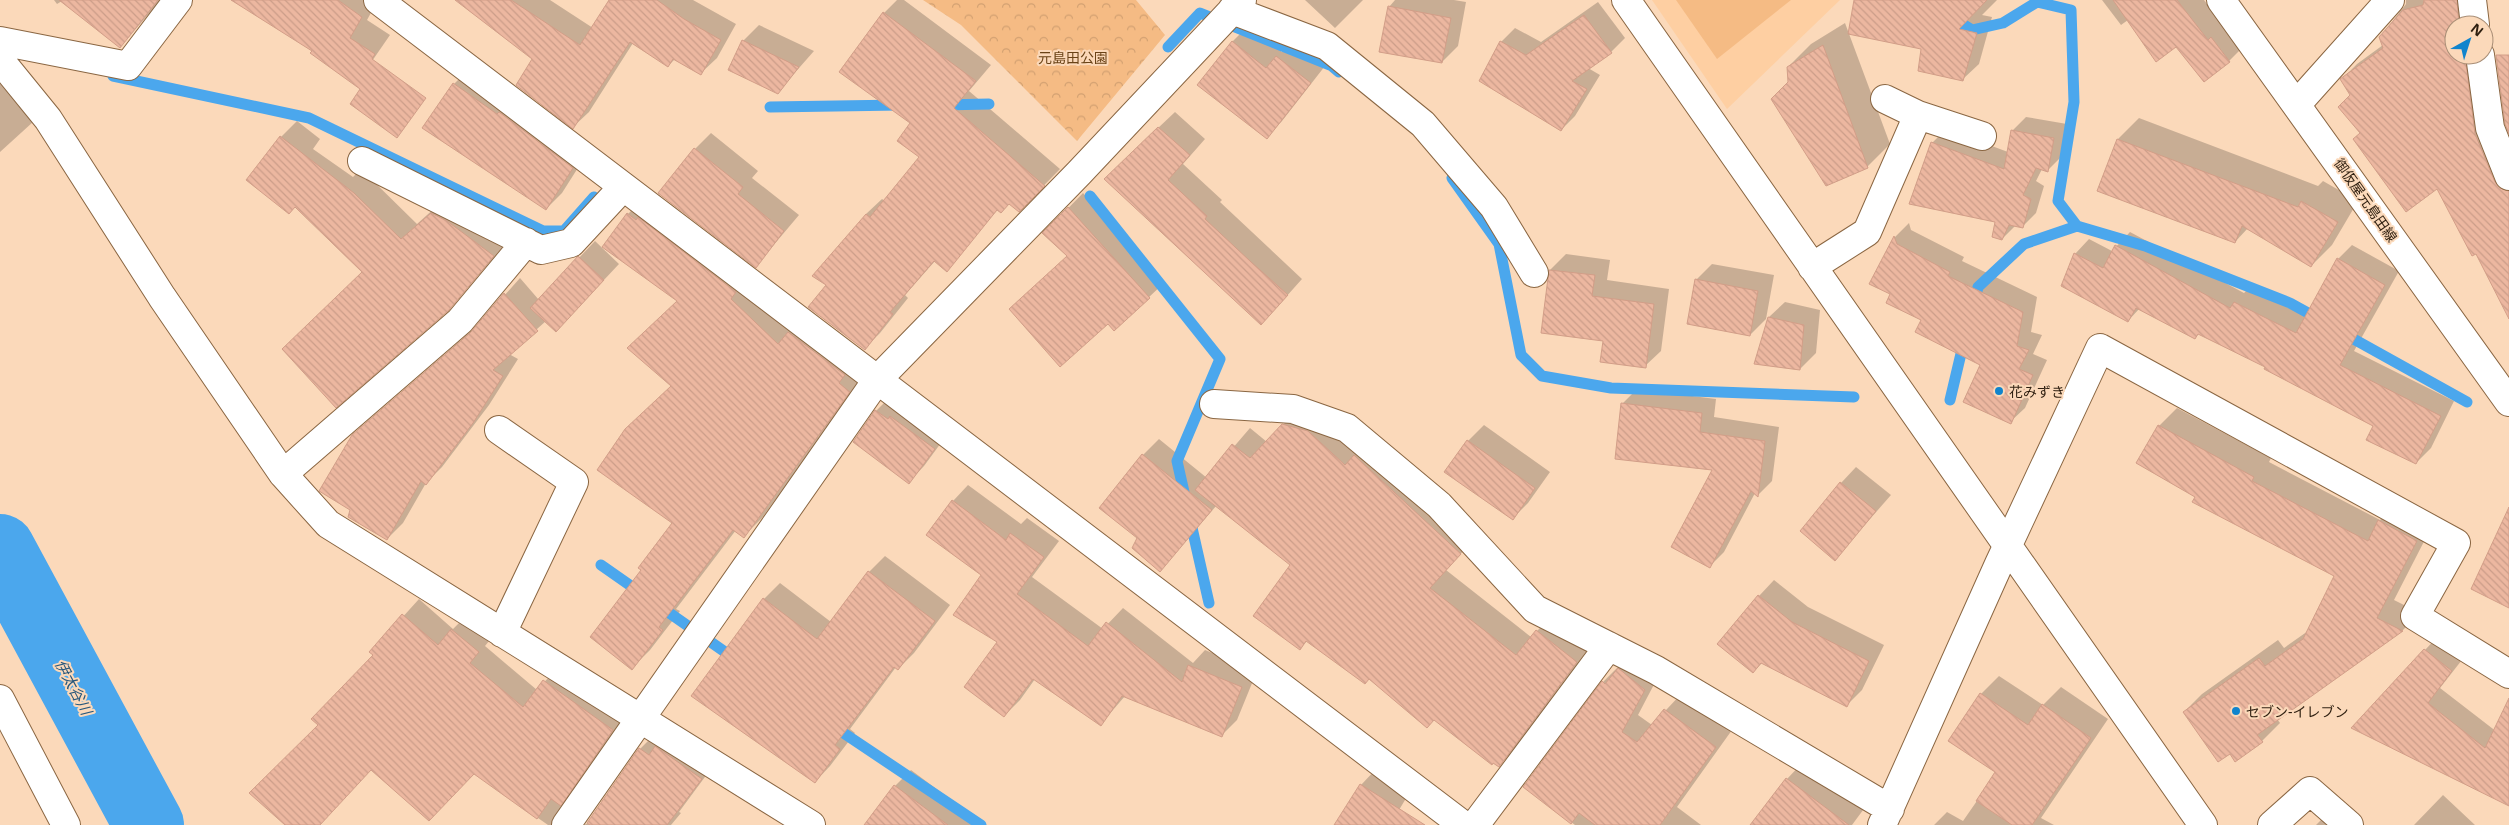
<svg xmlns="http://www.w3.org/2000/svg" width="2509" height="825" viewBox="0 0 2509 825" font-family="'Noto Sans','Noto Sans JP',sans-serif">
<defs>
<pattern id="park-crowns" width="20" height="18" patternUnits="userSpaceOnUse" patternTransform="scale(1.25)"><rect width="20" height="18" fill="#f5bb84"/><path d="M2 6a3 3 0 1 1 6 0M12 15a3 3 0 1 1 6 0" fill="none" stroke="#d2a071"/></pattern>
<pattern id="building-back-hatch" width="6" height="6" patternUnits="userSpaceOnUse" patternTransform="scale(1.25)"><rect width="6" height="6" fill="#ecb7a0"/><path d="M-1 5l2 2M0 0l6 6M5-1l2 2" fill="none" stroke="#cb9d89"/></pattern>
</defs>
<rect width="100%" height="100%" fill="#fbd9ba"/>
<path fill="#fecfa2" d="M1652 0H1840L1727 109Z"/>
<path fill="url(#park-crowns)" d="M923 0H1136L1165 35 1077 141 961 25Z"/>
<path fill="#f5bb84" d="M1676 0H1791L1717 59Z"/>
<path fill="#0003" d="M54 0H161L120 47 62 1 57 4Z
M257 0H378L367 20 390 35 370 64 314 50Z
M476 0H550L593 28 611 0H693L736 24 717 58 701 73 675 59 668 66 633 43 589 112 573 127 534 59Z
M897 0H904L991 65 969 91 1060 169 1019 211 1010 203 998 209 946 270 935 261 905 295 908 298 880 333 864 349 828 285 866 214 882 199 885 201 920 157 884 13Z
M1305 0H1363L1335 28Z
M1395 0H1454L1466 2 1458 46 1442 62 1389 7Z
M1855 0H1997L1982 15 1992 17 1979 64 1963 79Z
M2102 0H2204L2224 26 2244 46 2229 61 2176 45 2128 20 2121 25Z
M2406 0H2473L2476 25H2454V55H2479L2509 179V312L2438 187 2361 132 2351 95 2342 79 2357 64 2383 45 2380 37 2406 4Z
M1598 2 1625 38 1611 52 1588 68 1600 75 1575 116 1561 130 1501 42 1515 28 1541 42Z
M1845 23 1890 144 1868 166 1827 184 1789 82 1788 67 1811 44Z
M759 25 814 51 777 93 743 41Z
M1248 26 1282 52 1293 41 1325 66 1282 121 1267 137 1232 42Z
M470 68 588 152 562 193 546 209 454 84Z
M0 79 33 122 0 152Z
M1175 112 1205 139 1183 164 1222 200 1220 202 1302 279 1277 307 1121 163Z
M2026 117 2067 124 2061 157 2047 171 2042 169 2036 181 2044 186 2036 213 2022 227 2016 225 2002 239 1996 221 1932 143 1946 129 2008 152 2012 131Z
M2139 118 2318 186 2323 181 2358 201 2332 245 2311 266 2248 228 2235 242 2099 190 2118 139Z
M297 121 320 139 313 149 353 177 361 169 417 224 447 197 509 240 448 309 364 272 296 205 248 180 281 137Z
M711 133 758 171 752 178 799 215 756 266 695 149Z
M1083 193 1164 283 1114 330 1068 255 1044 233Z
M646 196 867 373 762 518 744 536 736 530 676 609 680 611 650 650 632 668 643 570 674 522 672 385 678 301 628 214Z
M1909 223 1911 230 1964 257 1962 261 2037 297 2031 332 2042 335 2033 354 2047 360 2025 408 2010 422 1981 364 1892 294 1871 283 1895 237Z
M2130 232 2244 293 2249 288 2307 317 2338 259 2352 245 2399 271 2354 351 2454 401 2431 448 2416 463 2374 426 2266 366 2199 333 2195 338 2139 309 2128 321 2075 254 2089 239 2112 251Z
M595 241 619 264 572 314 546 321 509 354 518 359 489 405 442 467 426 483 403 523 387 539 353 436 478 325 520 278 539 300Z
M1566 254 1610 260 1607 280 1669 289 1661 351 1645 366 1604 340 1550 270Z
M1712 264 1774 275 1766 319 1750 335 1696 280Z
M1785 302 1820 310 1816 353 1800 369 1769 317Z
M1637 389 1716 399 1714 417 1779 427 1772 481 1758 495 1755 493 1724 552 1710 566 1714 469 1623 403Z
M892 395 949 432 924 466 909 482 855 441 876 411Z
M1300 407 1477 536 1446 570 1531 637 1554 614 1593 645 1515 749 1498 766 1434 719 1307 641 1300 649 1292 565 1217 505 1160 570 1138 538 1143 455 1159 439 1207 478 1250 428 1267 442Z
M2177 408 2271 458 2269 462 2380 520 2397 503 2434 522 2394 600 2420 613 2403 630 2277 719 2280 723 2262 741 2184 712 2202 694 2278 640 2284 648 2308 631 2336 575 2196 496 2159 426Z
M1484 425 1550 472 1528 503 1512 519 1468 441Z
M1856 467 1891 495 1835 559 1841 483Z
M968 485 1021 524 1027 518 1059 541 1032 577 1103 629 1123 608 1193 663 1205 650 1257 671 1237 720 1221 736 1125 696 1101 724 1035 679 1020 700 1004 716 998 642 983 575 927 534 953 501Z
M885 556 950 605 914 653 898 669 896 667 850 729 855 733 830 766 815 782 764 599 780 583 831 622 869 572Z
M1774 580 1808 607 1884 645 1862 690 1846 706 1762 663 1753 672 1759 596Z
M419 599 453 629 468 614 494 635 485 646 537 690 560 665 628 714 553 825H548L474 773 371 769 319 825H287L319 725 375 655 371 652Z
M2438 636 2465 656 2440 688 2497 732 2509 724V804L2353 728Z
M1619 666 1660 673 1638 715 1652 725 1682 693 1732 730 1677 807 1701 825H1575L1525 786 1603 682Z
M1999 676 2043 705 2061 687 2108 719 2041 818 2054 825H1934L1947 812 1963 821 1997 772 1981 694Z
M656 733 716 762 679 812 681 813 671 825H584L588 823 640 749Z
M1803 762 1869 802 1852 825H1752L1787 779Z
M1377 768 1411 790 1390 825H1336L1361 785Z
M911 770 985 825H878L895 786Z
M2443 795 2475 825H2414Z
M2336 805 2358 825H2316Z"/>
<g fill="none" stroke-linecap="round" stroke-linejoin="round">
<path stroke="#4ba7ed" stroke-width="11" d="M1951 17 1972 30 2003 23 2037 2 2071 10 2074 102 2058 201 2077 226
M1168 47 1200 13 1332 66 1339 72
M113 76 309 118 543 231H564L594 197
M942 105 989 104
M770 107 901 105
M1452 178 1499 244 1521 355 1542 376 1611 388 1854 397
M1090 196 1220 359 1177 461 1186 501
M1974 304 1978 287 2024 244 2077 226 2145 246 2290 303 2319 319
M2341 332 2467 402
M1950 400 1964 341
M1190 519 1209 603
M601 565 641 593
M658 605 735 659
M833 726 981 825"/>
<path stroke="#4ba7ed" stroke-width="70" d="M0 549 149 825"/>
</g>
<path fill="url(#building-back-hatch)" stroke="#d29e88" d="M59 0H158L120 48Z
M231 0H338L362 17 350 38 375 54 372 59 426 98 397 138 350 104 360 89 310 53 312 51Z
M455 0H511L580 45 609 0H657L684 19 721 40 701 75 673 59 668 67 630 42 573 129 516 85 532 59Z
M1854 0H1987L1959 29 1977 33 1963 81 1918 71 1921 49 1848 34Z
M2113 0H2177L2208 40 2211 37 2230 62 2204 82 2176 47 2156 62Z
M2424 0H2457L2459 25H2454V55H2465L2475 134 2495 182 2500 188 2509 191V319L2476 254 2472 256 2437 189 2406 212 2353 139 2360 133 2338 107 2350 95 2340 79 2383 48 2379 37 2403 10 2423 5Z
M1388 6 1451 18 1442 63 1379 52Z
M883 12 976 81 954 108 1045 186 1019 212 1009 204 1001 213 997 210 947 272 934 261 890 312 893 314 865 350 808 307 826 285 812 276 866 214 870 217 919 157 897 141 910 123 839 72Z
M1584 15 1612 53 1572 81 1587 89 1561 131 1479 81 1500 41 1526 55Z
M742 40 799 67 778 94 728 70Z
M1232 41 1266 68 1276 56 1311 83 1267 139 1197 85Z
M1823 45 1868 168 1826 186 1771 99 1788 82 1787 67Z
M2496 55H2509V134L2505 124Z
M453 83 497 114 499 112 573 168 546 210 422 128Z
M1158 127 1190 155 1168 180 1207 216 1205 219 1250 261 1288 295 1261 325 1104 179Z
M2011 130 2054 138 2048 172 2036 168 2023 195 2031 199 2023 228 2009 225 2002 240 1992 237 1995 222 1909 204 1931 142 2004 169Z
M280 136 354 193 401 239 431 213 447 221 494 256 449 310 336 408 282 349 362 272 295 207 289 214 246 180Z
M2117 139 2298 207 2301 201 2338 222 2311 267 2242 226 2235 243 2097 191Z
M694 148 743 187 738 194 784 231 756 268 658 193Z
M1068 207 1150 298 1114 331 1108 324 1060 367 1009 309 1067 256 1042 233Z
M627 213 636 220 638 217 736 292 731 299 778 344 788 332 845 375 839 383 850 392 744 538 733 530 659 627 663 630 632 670 590 637 641 570 638 568 672 523 597 470 625 429 671 386 627 348 677 301 602 247Z
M1894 236 1897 244 1950 272 1948 276 2023 312 2017 346 2029 350 2019 369 2033 375 2011 424 1963 402 1980 365 1915 332 1921 320 1886 303 1890 294 1869 284Z
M2115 245 2230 308 2234 302 2296 333 2337 258 2385 285 2340 365 2441 416 2416 464 2366 440 2373 426 2264 369 2265 367 2198 334 2195 339 2136 308 2128 322 2061 286 2074 253 2103 268Z
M578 256 604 280 556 332 530 308Z
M1549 270 1595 275 1592 296 1654 304 1646 368 1600 362 1603 341 1541 333Z
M1695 279 1758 291 1750 336 1687 324Z
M504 293 538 331 493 370 503 376 473 423 426 485 421 481 387 540 348 517 350 510 319 491 352 435 470 333Z
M1768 317 1804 325 1800 370 1754 364Z
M1621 403 1702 413 1700 432 1765 441 1758 497 1751 491 1710 568 1671 547 1712 470 1615 459Z
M875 410 888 419 890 416 935 449 909 484 853 442Z
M1282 424 1308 431 1345 465 1354 455 1461 554 1430 588 1516 655 1536 630 1577 662 1499 767 1493 763 1492 765 1434 720 1427 728 1369 679 1365 684 1306 641 1300 650 1253 616 1290 565 1195 490 1232 444 1250 458Z
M2158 425 2254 477 2252 481 2368 541 2378 520 2417 541 2377 618 2403 631 2257 735 2263 742 2235 762 2230 754 2218 762 2183 712 2259 658 2265 666 2303 639 2334 576 2192 502 2195 497 2136 463Z
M1467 440 1535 488 1513 520 1444 472Z
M1142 454 1212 510 1160 572 1132 548 1137 538 1099 508Z
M1840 482 1876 511 1835 561 1800 531Z
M952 500 1006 540 1010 533 1044 557 1017 594 1088 646 1106 622 1182 682 1188 665 1242 687 1222 737 1122 696 1101 726 1033 679 1004 717 964 687 997 642 953 615 981 575 926 535Z
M2509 507V608L2471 589Z
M868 571 935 621 898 670 894 667 835 745 840 749 815 783 691 696 763 598 817 639Z
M1758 595 1792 622 1869 661 1847 707 1761 663 1753 673 1717 644Z
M402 614 438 645 451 629 479 652 470 663 523 707 543 680 613 730 561 806 551 799 537 819 474 774 429 821 371 770 320 825H285L249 793 318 725 311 719 373 655 369 652Z
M2424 649 2452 671 2428 703 2485 748 2509 698V806L2351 728Z
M1618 668 1645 690 1622 732 1637 742 1664 709 1716 747 1660 825H1595L1579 813 1571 824 1523 787 1602 681 1605 684Z
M1980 693 2028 725 2042 704 2091 738 2032 825H2012L1976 801 1995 772 1948 741Z
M655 746 702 779 667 825H590L587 823 639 748 649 755Z
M1786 778 1849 825H1750Z
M1360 784 1425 825H1334Z
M894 785 948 825H864Z"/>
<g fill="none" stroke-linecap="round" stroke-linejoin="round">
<defs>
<path id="minor" d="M378 0 1463 825
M1626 0 2203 825
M2221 0 2509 402
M2472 0 2475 25
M1232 10 1327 46 1423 124 1494 207 1534 273
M0 41 128 66 178 0
M2480 55 2490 128 2509 176
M0 60 48 119 162 297 283 474 328 524 811 825
M1885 99 1918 115 1982 136
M2297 104 2390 0
M362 161 541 250 571 243 623 187
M1812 267 1867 232 1918 115
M1214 404 1293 409 1347 428 1439 505 1535 609 1656 670 1890 809
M499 430 574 482 502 633
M283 474 460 321 526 242
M0 699 66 825
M566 825 877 380 1079 173 1242 0
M1475 825 1609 646
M1882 825 1999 564 2100 348 2456 543 2415 616 2509 674
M2272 825 2310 791 2349 825"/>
</defs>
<use href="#minor" stroke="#8a6642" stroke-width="30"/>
<use href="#minor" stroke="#fff" stroke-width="28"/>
</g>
<g fill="#1084cd" stroke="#fbd9ba" stroke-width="2">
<circle cx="1999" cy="391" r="5"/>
<circle cx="2236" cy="711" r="5"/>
</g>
<g text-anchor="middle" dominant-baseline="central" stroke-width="4" stroke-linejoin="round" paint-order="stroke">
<g font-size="14" fill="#6a4317" stroke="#fbd9ba">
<text x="1073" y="57">元島田公園</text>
</g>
<g font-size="14" fill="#2d1e0f" stroke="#fbd9ba">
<text transform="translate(2366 200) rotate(55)">御仮屋元島田線</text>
</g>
<g font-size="14" fill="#2d1e0f" stroke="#fbd9ba" text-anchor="start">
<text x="2009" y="391">花みずき</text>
<text x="2246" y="711">セブン-イレブン</text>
</g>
<g font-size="15" font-style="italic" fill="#29587c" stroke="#fbd9ba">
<text transform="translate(74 687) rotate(62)">伊太谷川</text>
</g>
</g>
<g transform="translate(2469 40) rotate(39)"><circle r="24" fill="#fbd9ba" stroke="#a98e76"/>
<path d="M0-4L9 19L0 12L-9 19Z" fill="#1084cd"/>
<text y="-8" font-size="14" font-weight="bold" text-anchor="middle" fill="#2d1e0f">N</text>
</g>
</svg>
